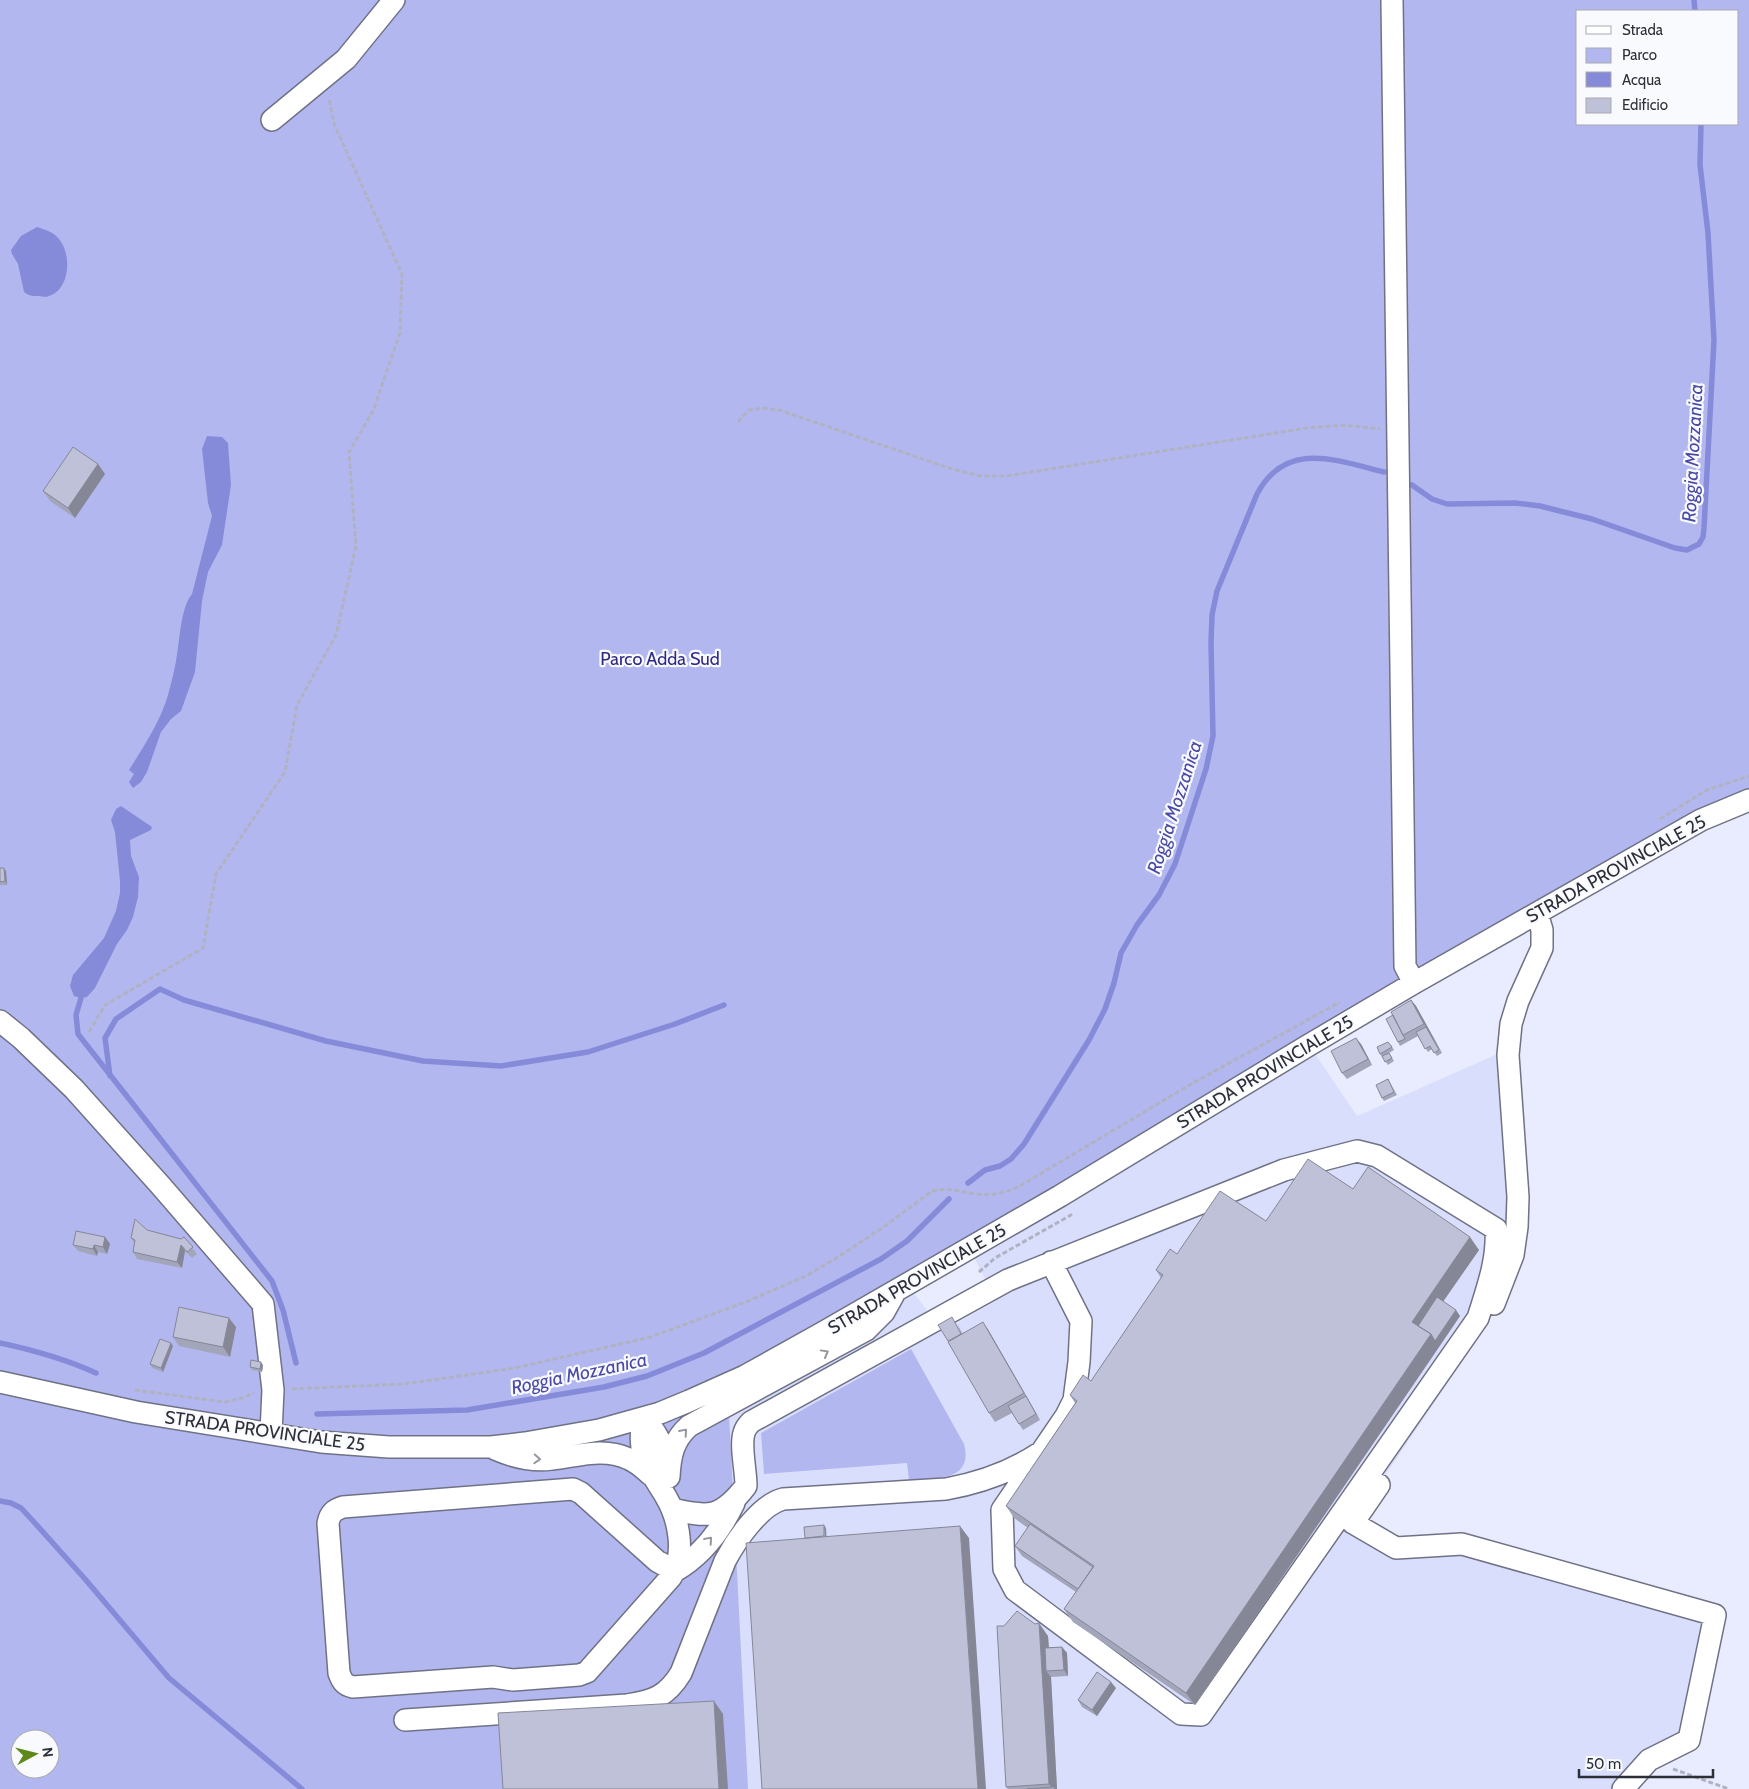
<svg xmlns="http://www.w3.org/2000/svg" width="1749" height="1789" viewBox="0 0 1749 1789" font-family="Cabin,sans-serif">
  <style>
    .built { fill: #dadefd }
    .green { fill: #b2b8ef; fill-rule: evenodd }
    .water { fill: #858bd9 }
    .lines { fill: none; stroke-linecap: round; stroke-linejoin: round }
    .stream { stroke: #858bd9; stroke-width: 5.5 }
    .minor-casing { stroke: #6f7286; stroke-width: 24 }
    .path { stroke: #b0b2c2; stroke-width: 3; stroke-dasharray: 5 2.5; stroke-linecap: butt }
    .minor { stroke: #fff; stroke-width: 21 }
    .wall { fill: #a3a6ba }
    .shaded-wall { fill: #858797 }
    .building { fill: #bec1d8; stroke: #858797 }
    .oneway { stroke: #96979c }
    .labels { text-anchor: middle; stroke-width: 4.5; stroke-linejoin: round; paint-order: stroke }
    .park-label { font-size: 18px; fill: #312a84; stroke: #f9fafe }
    .street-label { font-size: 18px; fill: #2d2f38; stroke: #f9fafe }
    .water-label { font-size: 19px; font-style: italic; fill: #4a4aa6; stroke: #f9fafe }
  </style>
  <rect width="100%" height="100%" fill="#e9ebfe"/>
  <path class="built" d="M1309,1045L1357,1116L1509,1049L1518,1197L1501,1289L1482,1332L1353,1523L1396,1548L1462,1544L1715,1615L1689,1740L1623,1789H326L355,1450L910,1288L943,1331L996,1301L970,1249Z"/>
  <path class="green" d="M0,0H1749V793L952,1250L727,1374L748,1789H0ZM1578,11H1738V124H1578ZM20,1739H50V1769H20Z
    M911,1349L964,1444C974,1482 935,1478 909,1480L907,1463L764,1474L761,1433Z"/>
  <path class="water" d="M37,227C43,229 50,231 55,235C73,249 72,292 46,297C43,297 41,296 38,296C32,296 29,296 24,292L18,264L12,254L11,250L21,236Z
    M207,436L222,437L228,443L231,485L222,545L208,572L202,601L195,672L181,711L171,719L161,732L147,772L141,782L133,788L129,782L134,774L129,770C144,746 160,722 168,695C171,684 174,672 176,661C180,641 180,609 192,594L212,516L208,503L202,449Z
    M121,806L152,827L151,830L130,840L131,856L139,877L138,897L133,917L127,930L117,944L95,988L87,997L81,998L74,996L70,986L73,975L104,938L116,911L120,893V881L115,832L111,820L116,809Z"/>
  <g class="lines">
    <path class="stream" d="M1694,0L1695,11
      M1412,485L1432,499L1447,504L1515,503L1540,506L1592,519L1675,548L1687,550L1699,544L1703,537L1704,528L1714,340L1708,233L1700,165L1701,124
      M81,998L76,1015L78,1034L272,1281L283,1310L296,1363
      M110,1076L105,1038L116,1019L160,989L184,1000L326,1041L423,1061L501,1066L588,1052L675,1024L724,1005
      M968,1183L985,1170L1000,1166L1011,1159L1024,1144L1089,1040L1105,1009L1114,983L1121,953L1137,925L1159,895L1175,864L1206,769L1213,736L1211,643L1212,615L1217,591L1257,494C1286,440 1336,460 1384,472
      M0,1343C33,1350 65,1359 96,1373
      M317,1414L467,1410L604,1387L647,1376L704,1353L881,1259L907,1241L949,1199
      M0,1501L11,1503L21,1508L34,1522L85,1579L169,1678L302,1789"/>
    <defs>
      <path id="minor" d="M1392,0L1405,966L1414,983
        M272,120L346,59L394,0
        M0,1021L21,1038L74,1089L161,1186L263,1304L273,1390L271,1433
        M1494,1304L1513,1255L1517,1227L1518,1197L1508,1055L1511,1024L1518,1001L1542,948V930L1537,913
        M0,1382L136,1412L321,1442L389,1447H491L525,1443L599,1430L660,1413L689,1401L745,1376L824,1332L1060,1196L1309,1045L1414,983L1701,820L1749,800
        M643,1418C641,1430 640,1444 644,1456C648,1471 658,1483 666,1497C679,1519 686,1555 671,1577L587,1672L579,1675L513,1680L493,1677L353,1687C344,1685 342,1681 339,1673L328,1523C330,1513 334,1510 343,1507L573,1489L581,1493L657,1561L675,1571C701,1556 721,1530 734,1503
        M643,1418C658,1432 665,1449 668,1469
        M495,1449C513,1457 532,1462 552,1459C578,1456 604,1447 629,1459C638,1463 644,1469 651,1475
        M669,1477C670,1457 673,1440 689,1426L866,1330L884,1312L894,1294
        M1379,1485L1353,1523L1396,1548L1462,1544L1715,1615L1689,1740L1649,1760L1623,1789
        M672,1509C709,1518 721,1518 746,1486C746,1471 740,1445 744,1433C745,1429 748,1425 751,1422L1008,1280L1284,1170L1357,1151L1377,1156L1496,1229C1498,1260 1487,1289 1478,1318L1201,1715L1181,1714L1015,1590L1004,1569L1002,1510L1066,1416L1074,1400L1079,1362L1081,1321L1051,1262
        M405,1720L627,1705C654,1701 667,1696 681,1673L725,1561C736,1540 760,1505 783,1499L946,1489C979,1483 1009,1473 1038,1454"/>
    </defs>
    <use href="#minor" class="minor-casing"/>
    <path class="path" d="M738,422L749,410L763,408L779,410L952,469L981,476H1006L1307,428L1344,425L1380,429
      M1660,819L1707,790L1749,776
      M89,1032L105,1005L203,948L216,874L285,772L297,705L336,635L356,546L349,452L373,411L400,333L402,274L334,124L329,98
      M979,1272L995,1258L1071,1215L1069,1213
      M292,1389L404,1384L515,1368L651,1337L748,1301L806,1276L838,1257L885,1226L932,1191C948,1187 960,1192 976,1194C991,1196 1004,1193 1018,1187L1193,1083L1340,1002
      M135,1390L225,1402L242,1398L254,1393
      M1673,1769L1729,1789"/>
    <use href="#minor" class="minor"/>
  </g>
  <path class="wall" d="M98,464L105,474L75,518L50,501L43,491Z
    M0,868L6,871L7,885H0Z
    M1411,1000L1416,1006L1442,1053L1437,1056L1432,1049L1428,1052L1418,1036L1400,1046L1398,1042L1393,1015Z
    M1361,1044L1372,1065L1347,1079L1342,1073Z
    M1391,1045L1394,1050L1389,1053L1394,1061L1388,1065L1380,1054Z
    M1388,1079L1397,1095L1384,1101L1382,1098Z
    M1353,1189L1479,1250L1443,1301L1460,1316L1195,1705L1073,1622L1064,1609L1076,1592L1022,1556L1015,1546L1028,1528L1014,1518L1006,1506L1075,1403L1070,1395L1091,1381L1161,1278L1156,1270L1177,1254Z
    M105,1237L110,1244L107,1254L98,1252L97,1256L78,1251L73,1245Z
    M184,1237L197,1254L192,1258L185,1251L182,1268L137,1259L133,1252L134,1243L131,1238L181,1239Z
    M957,1323L962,1333L987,1328L1040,1420L1023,1430L1012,1413L995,1422L989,1413Z
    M236,1327L230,1357L179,1346L173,1337Z
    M173,1346L163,1372L152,1368L150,1364Z
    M263,1365L262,1372L252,1370L250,1367Z
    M1048,1636L1049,1647H1062L1067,1653L1068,1676L1051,1677L1057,1789H1008L1006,1787Z
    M1116,1688L1097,1716L1082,1707L1078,1700Z"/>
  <path class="shaded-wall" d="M98,464L105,474L75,518L68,508Z
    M4,868L6,871L7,885L5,881Z
    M1411,1000L1416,1006L1442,1053L1424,1024Z
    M1356,1038L1361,1044L1372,1065L1368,1059Z
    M105,1237L110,1244L107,1254L103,1247Z
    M1470,1237L1479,1250L1422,1332L1412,1322Z
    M94,1245L98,1252L97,1256L93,1249Z
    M181,1245L185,1251L182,1268L177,1262Z
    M1456,1310L1460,1316L1439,1347L1435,1341Z
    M229,1318L236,1327L230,1357L223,1347Z
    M983,1322L989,1331L1040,1420L1036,1414Z
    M1431,1334L1439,1347L1195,1705L1186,1693Z
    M171,1343L173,1346L163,1372L161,1368Z
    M261,1362L263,1365L262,1372L260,1369Z
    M824,1525L826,1528L827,1546L825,1542Z
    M960,1526L969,1538L986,1789H978Z
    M1039,1623L1048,1636L1050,1670L1046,1671L1051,1677L1057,1789H1052L1049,1784Z
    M1062,1647L1067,1653L1068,1676L1064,1670Z
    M1111,1682L1116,1688L1097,1716L1092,1710Z
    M714,1701L723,1714L728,1789H719Z"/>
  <path class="building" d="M73,447L98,464L68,508L43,491Z
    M0,868H4L5,881L0,882Z
    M1411,1000L1424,1024L1403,1035L1391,1012Z
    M1393,1015L1405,1039L1398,1042L1386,1019Z
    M1426,1027L1439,1050L1434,1053L1430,1046L1425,1049L1416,1032Z
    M1356,1038L1368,1059L1342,1073L1331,1051Z
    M1388,1042L1392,1047L1380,1054L1377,1047Z
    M1389,1053L1392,1058L1385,1062L1382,1056Z
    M1388,1079L1394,1092L1382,1098L1376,1085Z
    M1308,1159L1353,1189L1368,1167L1470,1237L1412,1322L1431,1334L1186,1693L1064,1609L1094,1566L1006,1506L1077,1401L1070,1395L1083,1375L1091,1381L1163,1275L1156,1270L1170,1249L1177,1254L1220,1191L1266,1221Z
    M135,1219L147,1230L181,1239L184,1237L193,1247L187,1252L181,1245L177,1262L133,1252L135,1240L131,1238Z
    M76,1231L105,1237L103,1247L94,1245L93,1249L73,1245Z
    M1437,1297L1456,1310L1435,1341L1431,1334L1418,1326Z
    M179,1307L229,1318L223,1347L173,1337Z
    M952,1317L961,1334L948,1341L938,1325Z
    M983,1322L1024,1393L989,1413L948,1342Z
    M160,1339L171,1343L161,1368L150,1364Z
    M251,1360L261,1362L260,1369L250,1367Z
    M1026,1396L1036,1414L1019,1424L1008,1406Z
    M1030,1524L1093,1567L1078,1589L1015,1546Z
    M824,1525V1536L805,1538L804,1527Z
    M960,1526L978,1789H762L746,1543Z
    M1017,1611L1035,1624L1039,1623L1049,1784L1006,1787L997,1626H1004Z
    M1062,1647L1064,1670L1046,1671L1045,1648Z
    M1097,1672L1111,1682L1092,1710L1078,1700Z
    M714,1701L719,1789H503L498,1713Z
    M1054,1787L1055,1789H1027Z"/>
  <defs><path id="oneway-chevron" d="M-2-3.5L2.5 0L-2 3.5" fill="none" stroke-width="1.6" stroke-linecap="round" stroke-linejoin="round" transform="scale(1.25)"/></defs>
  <g class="oneway">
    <use href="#oneway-chevron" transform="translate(825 1353) rotate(-29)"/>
    <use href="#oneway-chevron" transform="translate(684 1432) rotate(-49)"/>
    <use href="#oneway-chevron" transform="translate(537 1459) rotate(3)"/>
    <use href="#oneway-chevron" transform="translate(709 1540) rotate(-49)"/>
  </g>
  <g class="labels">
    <g class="park-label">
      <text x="660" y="665">Parco Adda Sud</text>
    </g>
    <g class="street-label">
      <text transform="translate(1616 869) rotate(-29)" y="6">STRADA PROVINCIALE 25</text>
      <text transform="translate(1265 1072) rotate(-31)" y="6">STRADA PROVINCIALE 25</text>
      <text transform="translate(917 1279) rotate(-30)" y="6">STRADA PROVINCIALE 25</text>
      <text transform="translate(265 1431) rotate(8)" y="6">STRADA PROVINCIALE 25</text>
    </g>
    <g class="water-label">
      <text transform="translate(1692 453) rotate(-87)" y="7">Roggia Mozzanica</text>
      <text transform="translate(1174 807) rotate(-72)" y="7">Roggia Mozzanica</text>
      <text transform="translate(579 1373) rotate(-12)" y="7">Roggia Mozzanica</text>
    </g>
  </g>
  <rect x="1576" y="10" width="162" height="115" fill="#f9fafe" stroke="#a7a9af"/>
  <rect x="1586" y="26" width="25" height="8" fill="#ffffff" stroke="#a7a9af"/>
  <text x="1622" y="35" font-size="15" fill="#2d2f38">Strada</text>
  <rect x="1586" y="48" width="25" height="15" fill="#b2b8ef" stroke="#a7a9af"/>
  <text x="1622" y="60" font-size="15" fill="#2d2f38">Parco</text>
  <rect x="1586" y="72" width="25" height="15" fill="#858bd9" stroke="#a7a9af"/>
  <text x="1622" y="85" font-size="15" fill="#2d2f38">Acqua</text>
  <rect x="1586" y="98" width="25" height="15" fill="#bec1d8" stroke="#a7a9af"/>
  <text x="1622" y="110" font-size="15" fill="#2d2f38">Edificio</text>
  <g transform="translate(35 1754) rotate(83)"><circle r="24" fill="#f9fafe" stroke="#a7a9af"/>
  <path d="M0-4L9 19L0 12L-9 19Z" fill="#5e8919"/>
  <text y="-8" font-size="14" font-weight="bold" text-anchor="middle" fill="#2d2f38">N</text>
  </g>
  <path d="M1579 1769v8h134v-8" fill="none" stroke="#2d2f38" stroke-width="2.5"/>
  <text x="1586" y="1769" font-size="15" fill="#2d2f38" stroke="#f9fafe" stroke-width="4" paint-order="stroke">50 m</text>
</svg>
